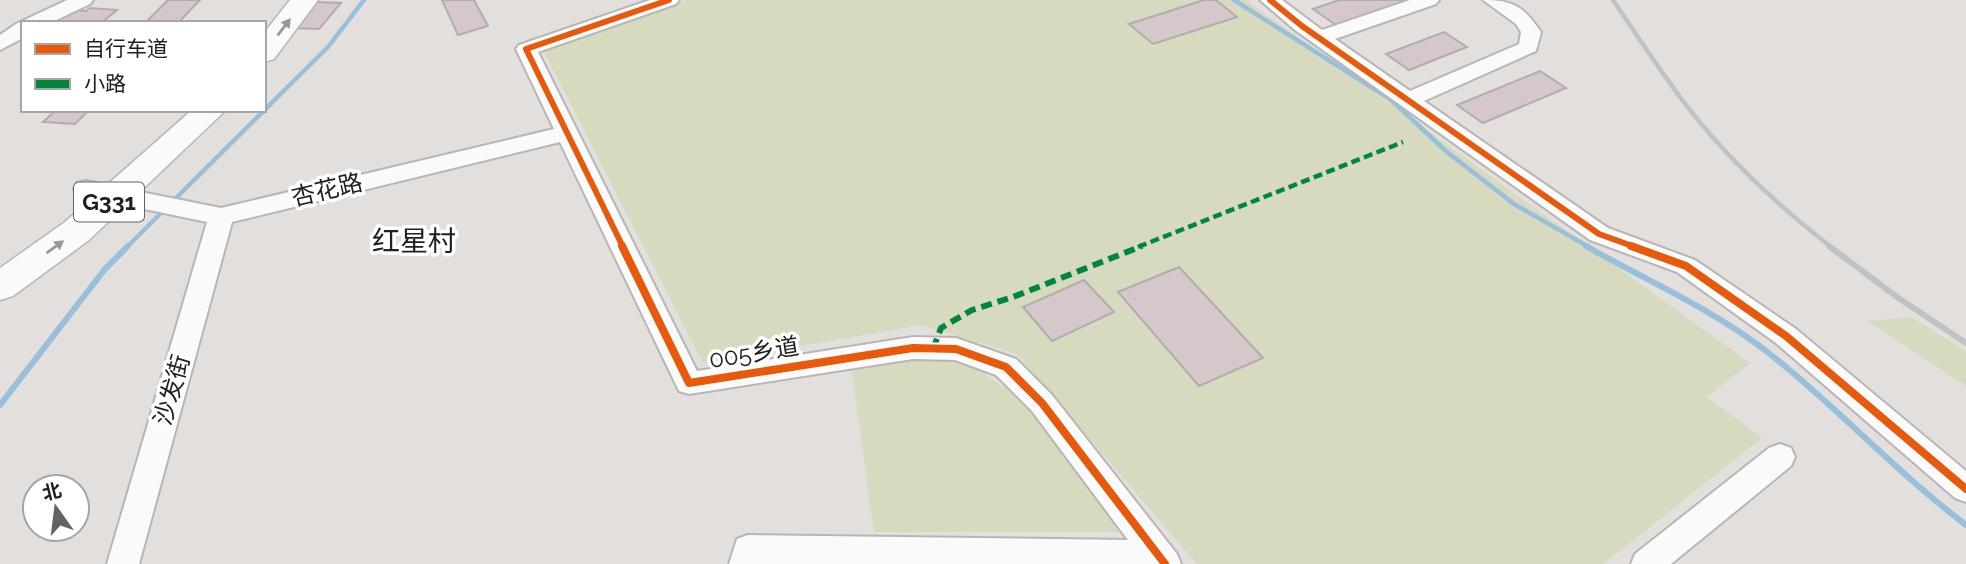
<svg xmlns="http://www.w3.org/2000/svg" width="1966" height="564" viewBox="0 0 1966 564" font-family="Raleway,'Noto Sans SC',sans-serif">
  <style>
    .green { fill: #d7dabe }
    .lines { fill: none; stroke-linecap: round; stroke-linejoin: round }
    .stream-far1 { stroke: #98bfdb; stroke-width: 4.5 }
    .stream { stroke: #98bfdb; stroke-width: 6 }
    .building { fill: #d5c7ca; stroke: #b0aead; stroke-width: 2 }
    .minor-casing { stroke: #b8b6b4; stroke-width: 4 }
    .highway-casing { stroke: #b8b6b4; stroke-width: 3 }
    .minor { fill: #fbfafa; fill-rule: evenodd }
    .highway { fill: #fbfafa; fill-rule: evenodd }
    .rail-far1 { stroke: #c3c2c2; stroke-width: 4.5 }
    .rail { stroke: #c3c2c2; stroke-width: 6 }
    .quiet-far1 { stroke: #00873e; stroke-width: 4.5; stroke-dasharray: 9 4.5; stroke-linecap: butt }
    .quiet { stroke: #00873e; stroke-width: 6; stroke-dasharray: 11 6; stroke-linecap: butt }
    .cycleway-far1-casing { stroke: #fff; stroke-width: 10 }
    .cycleway-casing { stroke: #fff; stroke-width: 12 }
    .cycleway-far1 { stroke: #e8590c; stroke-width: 6 }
    .cycleway { stroke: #e8590c; stroke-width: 8 }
    .oneway { fill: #999897 }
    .labels { text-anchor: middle; stroke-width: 7; stroke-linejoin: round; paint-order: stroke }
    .shield { fill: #fff; stroke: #646362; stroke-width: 2 }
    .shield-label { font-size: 23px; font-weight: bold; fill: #22201e }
    .street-label { font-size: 24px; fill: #22201e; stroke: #fff }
    .quarter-label { font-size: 28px; fill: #22201e; stroke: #fff }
  </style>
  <rect width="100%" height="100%" fill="#e2dfdd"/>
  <path class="green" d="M687,0H1246L1750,363L1707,397L1762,438L1603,564H1197L1017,354L921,325L703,363L543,50Z
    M1911,317L1966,351V386L1867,321Z
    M911,359H941L978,370L1019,397L1121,532H874L852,371Z"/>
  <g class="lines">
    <path class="stream-far1" d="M1234,0L1390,99L1447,152L1514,204L1589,247
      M171,203L328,47L364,0
      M127,247L164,210"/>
    <path class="stream" d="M1586,246C1647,281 1715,310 1770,354C1838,408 1896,472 1966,525
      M0,405L105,269L128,246"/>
  </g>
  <path class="building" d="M168,0H200L178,23H145Z
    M442,0H474L488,26L458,35Z
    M1204,0H1216L1237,17L1153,44L1129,24Z
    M1339,0H1408L1336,25L1313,9Z
    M316,2L341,3L319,29L293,28Z
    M90,8L117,10L101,23H54L69,10L86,11Z
    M1444,32L1467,47L1409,70L1386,54Z
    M1540,71L1566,88L1483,123L1457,105Z
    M56,110H89L75,124L43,122Z
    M1179,267L1263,358L1199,386L1118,292Z
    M1084,280L1114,312L1052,341L1023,307Z"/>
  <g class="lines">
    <defs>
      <path id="minor" d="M67,0H93L90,4L50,23H23V38L0,50V35L16,24Z
        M650,0H679L676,4L538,52L697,371L913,337L956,338L1016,359L1052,395L1177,554L1181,564H729L737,539L748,535L1128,540L1032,411L996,375L955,360L913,359L689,394L679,391L560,142L232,222L139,564H107L207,222L77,195L74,189L77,183L86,181L221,208L554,129L516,49L519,45Z
        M1260,0H1282L1322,30L1410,0H1439L1436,4L1335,39L1410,91L1519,44L1521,32L1516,24L1483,0C1514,0 1524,7 1541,32L1536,51L1424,101L1608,228L1695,260L1796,329L1966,471V502L1955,498L1776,343L1677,272L1590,240L1295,30Z
        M1780,444L1791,448L1795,457L1791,466L1671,564H1631L1635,554L1769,448Z"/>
      <path id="highway" d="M290,0H318L274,59L264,62V33Z
        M192,110H226L89,240L13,296L0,300V268L65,222Z"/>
    </defs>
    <use href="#minor" class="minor-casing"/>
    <use href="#highway" class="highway-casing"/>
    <use href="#minor" class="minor"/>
    <use href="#highway" class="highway"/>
    <path class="rail-far1" d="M1613,0C1639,38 1664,78 1693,114C1733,164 1781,208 1831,247"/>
    <path class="rail" d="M1829,246L1897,297L1966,343"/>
    <path class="quiet-far1" d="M1138,247L1403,142"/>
    <path class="quiet" d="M933,349L941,328L972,310L1013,297L1142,246"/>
    <defs>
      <path id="cycleway-far1" d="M1270,0L1302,26L1599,234L1635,247
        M623,247L526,49L669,0"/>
      <path id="cycleway" d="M622,246L689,383L913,348L956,349L1006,367L1042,403L1165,564
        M1631,246L1686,266L1786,336L1966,489"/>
    </defs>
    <use href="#cycleway-far1" class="cycleway-far1-casing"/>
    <use href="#cycleway" class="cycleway-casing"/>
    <use href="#cycleway-far1" class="cycleway-far1"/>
    <use href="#cycleway" class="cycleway"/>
  </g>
  <defs><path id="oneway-solid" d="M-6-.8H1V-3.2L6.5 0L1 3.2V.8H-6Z" transform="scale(1.75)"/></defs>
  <g class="oneway">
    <use href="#oneway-solid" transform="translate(284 27) rotate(-53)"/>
    <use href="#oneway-solid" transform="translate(55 247) rotate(-36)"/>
  </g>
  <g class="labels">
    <rect class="shield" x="74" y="182.5" width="70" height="39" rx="5"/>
    <g class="shield-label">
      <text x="109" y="210">G331</text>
    </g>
    <g class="street-label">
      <text transform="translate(327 190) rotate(-13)" y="8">杏花路</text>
      <text transform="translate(754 353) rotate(-9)" y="8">005乡道</text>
      <text transform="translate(172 390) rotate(-74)" y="8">沙发街</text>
    </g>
    <g class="quarter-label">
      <text x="414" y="251">红星村</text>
    </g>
  </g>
  <rect x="21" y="21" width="245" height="91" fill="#ffffff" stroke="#a7a6a5" stroke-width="2"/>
  <rect x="35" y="44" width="35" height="10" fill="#e8590c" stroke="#a7a6a5" stroke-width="2"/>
  <text x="84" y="56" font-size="21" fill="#22201e">自行车道</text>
  <rect x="35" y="79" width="35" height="10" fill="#00873e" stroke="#a7a6a5" stroke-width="2"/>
  <text x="84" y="91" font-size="21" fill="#22201e">小路</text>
  <g transform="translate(56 508) rotate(346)"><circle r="33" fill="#ffffff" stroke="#a7a6a5" stroke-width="2"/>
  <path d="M0-5L12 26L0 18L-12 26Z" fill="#656361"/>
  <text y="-10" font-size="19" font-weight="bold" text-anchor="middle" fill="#22201e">北</text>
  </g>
</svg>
